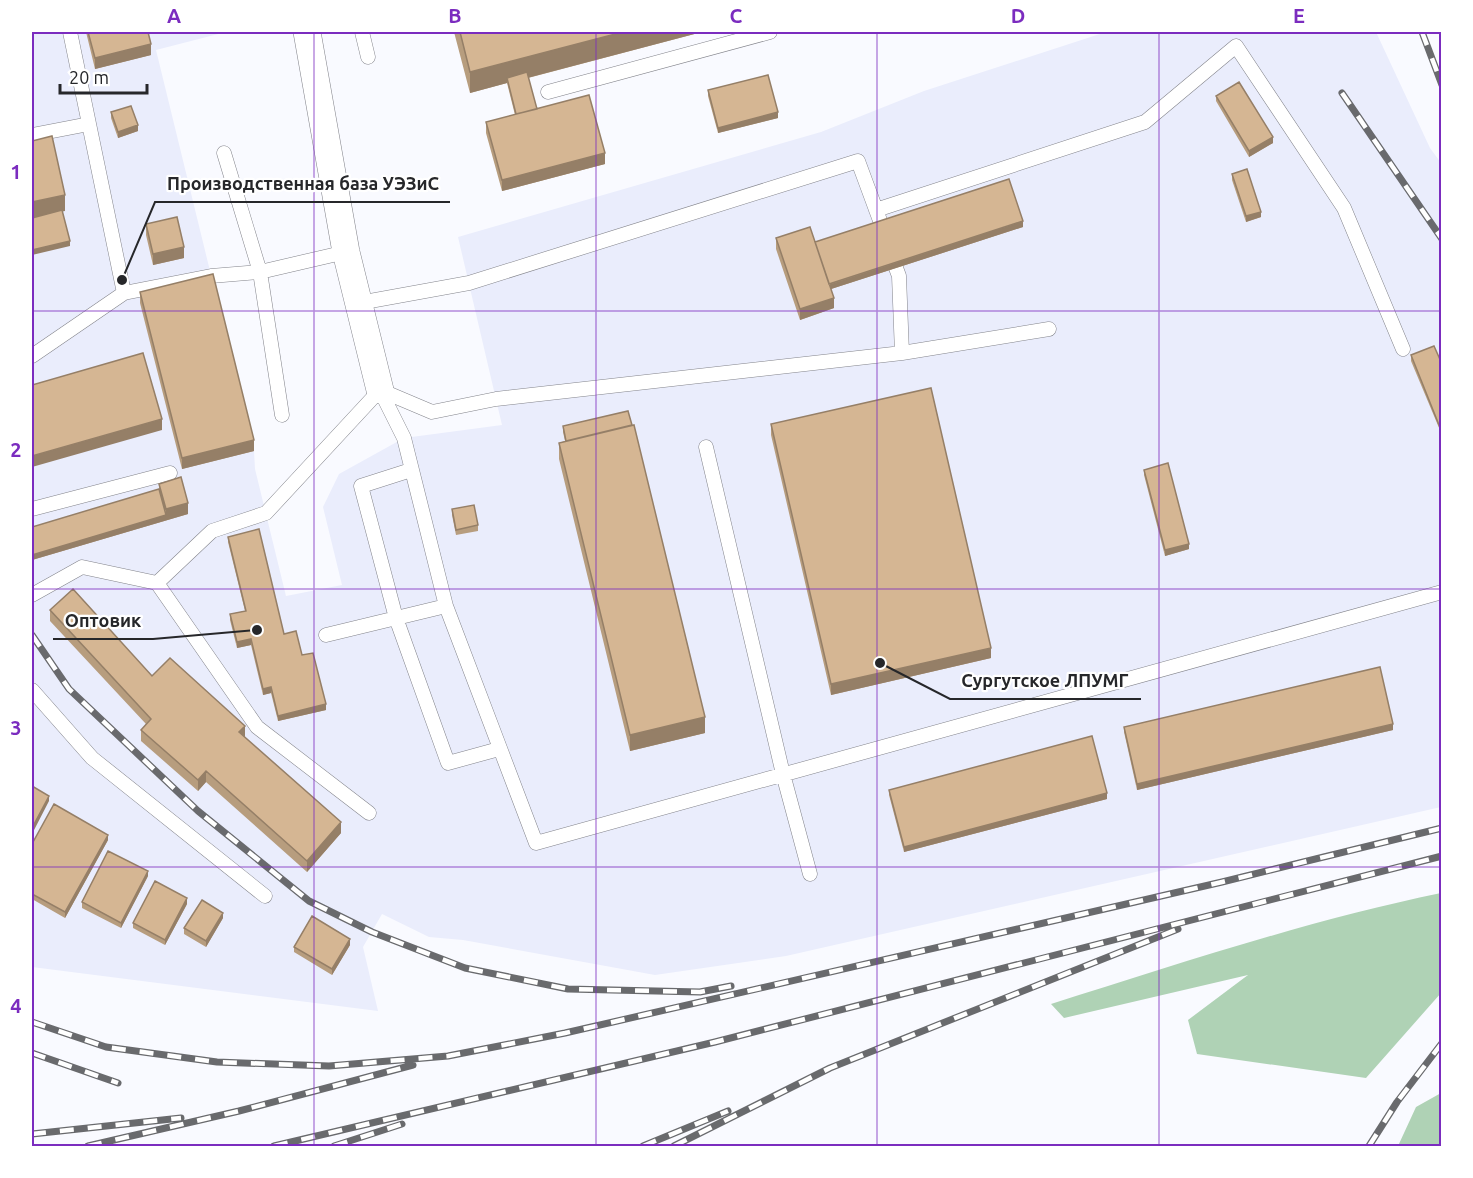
<svg xmlns="http://www.w3.org/2000/svg" width="1473" height="1178" viewBox="0 0 1473 1178" font-family="Ubuntu,sans-serif">
  <style>
    .built { fill: #eaedfc }
    .green { fill: #afd2b5 }
    .lines { fill: none; stroke-linecap: round; stroke-linejoin: round }
    .lane-casing { stroke: #83848b; stroke-width: 15 }
    .street-casing { stroke: #83848b; stroke-width: 28 }
    .lane { stroke: #fff; stroke-width: 14 }
    .street { stroke: #fff; stroke-width: 27 }
    .rail-casing { stroke: #696a6d; stroke-width: 7 }
    .rail { stroke: #fff; stroke-width: 4.5; stroke-dasharray: 14; stroke-linecap: butt }
    .wall { fill: #b79d7e }
    .shaded-wall { fill: #957f67 }
    .building { fill: #d5b693; stroke: #957f67; stroke-width: 1.5 }
    .grid { fill: none; stroke: #7b2cbf; stroke-width: 1.5; stroke-opacity: 0.55 }
    .leader { fill: none; stroke: #26272a; stroke-width: 2 }
    .callout-dot { fill: #26272a; stroke: #fff; stroke-width: 2 }
    .callout-label { font-size: 18px; text-anchor: middle; font-weight: bold; fill: #26272a; stroke: #fff; stroke-width: 4.5; stroke-linejoin: round; paint-order: stroke }
    .neatline { fill: none; stroke: #7b2cbf; stroke-width: 2 }
    .grid-label { font-size: 20px; text-anchor: middle; font-weight: bold; fill: #7b2cbf }
  </style>
  <rect width="100%" height="100%" fill="#f9faff"/>
  <path class="built" d="M32,32H226L156,50L254,451L255,469L286,596L342,585L323,507L339,474L404,438L502,425L458,237L821,132L924,91L1106,32H1376L1430,148L1441,163V807L786,956L655,975L463,940L429,937L382,914L363,947L378,1011L32,967Z"/>
  <path class="green" d="M1441,893V993L1366,1078L1197,1054L1188,1020L1248,975L1064,1018L1051,1004C1178,964 1310,920 1441,893Z
    M1441,1093V1146H1398L1416,1107Z"/>
  <g class="lines">
    <defs>
      <path id="lane" d="M70,32L124,293
        M362,32L368,57
        M548,92L770,32
        M32,135L89,124
        M224,153L260,272L282,415
        M876,210L1145,122L1236,46L1344,208L1403,349
        M896,268L899,276L902,353
        M359,303L469,283L858,161L882,226
        M32,356L124,293L211,276L260,272L346,252
        M380,390L404,438L446,606L536,843L1442,592
        M380,390L432,412L496,399L902,353L1049,329
        M706,447L783,774L810,874
        M411,470L361,486L396,618L448,763L499,749
        M32,509L170,473
        M157,583L212,531L266,513L380,390
        M32,595L82,567L157,583L257,727L369,813
        M326,635L446,606
        M32,690L92,758L265,896"/>
      <path id="street" d="M307,32L346,252L380,390"/>
    </defs>
    <use href="#lane" class="lane-casing"/>
    <use href="#street" class="street-casing"/>
    <use href="#lane" class="lane"/>
    <use href="#street" class="street"/>
    <defs>
      <path id="rail" d="M1422,32L1442,85
        M1342,93L1442,239
        M32,635L69,689L198,811L309,901L372,932L465,968L568,989L700,992L731,986
        M32,1022L106,1047L217,1062L329,1066L448,1056L565,1033L1222,882L1442,828
        M32,1053L118,1083
        M32,1134L181,1118
        M88,1146L239,1111L413,1065
        M274,1146L715,1042L1442,856
        M334,1146L402,1124
        M643,1146L728,1111
        M674,1146L830,1068L1178,929
        M1369,1146L1397,1102L1442,1043"/>
    </defs>
    <use href="#rail" class="rail-casing"/>
    <use href="#rail" class="rail"/>
  </g>
  <path class="wall" d="M86,32H148L151,55L95,69Z
    M454,32H702L528,78L537,109L605,164L502,191L486,133V122L515,115L507,83L470,93Z
    M708,90L778,118L718,133L708,96Z
    M1216,96L1273,143L1249,157L1216,101Z
    M111,112L138,131L118,138L111,118Z
    M1232,174L1261,217L1246,222L1232,180Z
    M146,224L184,258L153,265L146,235Z
    M1023,227L831,289L834,308L800,320L776,249V238L815,242Z
    M140,292L254,451L182,469L140,303Z
    M1411,355L1442,364V435L1411,361Z
    M771,424L991,658L831,695L771,435Z
    M563,426L705,733L630,751L559,459V443L565,441L563,432Z
    M1144,470L1189,549L1165,556L1144,475Z
    M159,484L188,514L32,560L159,489Z
    M452,509L478,525V531L456,535L452,515Z
    M228,537L284,634L302,655L326,710L278,721L271,693L263,695L251,645L237,648L230,620V614L245,611L228,542Z
    M50,610L245,737L341,833L307,872L206,782L198,791L141,741V730L146,724L50,621Z
    M1124,727L1393,730L1137,790L1124,732Z
    M889,790L1107,799L904,852L889,795Z
    M108,840L65,918L32,899V844Z
    M148,876L121,928L82,908V902Z
    M187,904L165,945L133,928V923Z
    M223,918L206,947L184,934V928Z
    M350,945L332,975L294,952V947Z"/>
  <path class="shaded-wall" d="M623,32H702L508,83L507,78V83L470,93V72Z
    M151,44V55L95,69V58Z
    M778,112V118L718,133V128Z
    M138,125V131L118,138V132Z
    M1273,137V143L1249,157V151Z
    M605,153V164L502,191V180Z
    M65,195V211L32,218V202Z
    M1261,212V217L1246,222V216Z
    M1023,221V227L828,290V285Z
    M70,241V246L32,255V250Z
    M184,247V258L153,265V254Z
    M834,298V308L800,320V309Z
    M162,419V430L32,467V456Z
    M254,440V451L182,469V458Z
    M188,503V514L32,560V555L166,515V509Z
    M1189,544V549L1165,556V550Z
    M251,639V645L237,648V642Z
    M991,648V658L831,695V684Z
    M271,687V693L263,695V689Z
    M326,704V710L278,721V716Z
    M705,717V733L630,751V735Z
    M1393,724V730L1137,790V784Z
    M245,726V737L239,743V732Z
    M206,771V782L198,791V780Z
    M1107,793V799L904,852V847Z
    M49,796V801L32,834V828Z
    M341,822V833L307,872V861Z
    M108,835V840L65,918V912Z
    M148,871V876L121,928V923Z
    M187,898V904L165,945V940Z
    M223,913V918L206,947V941Z
    M350,939V945L332,975V969Z"/>
  <path class="building" d="M88,32H148L151,44L95,58Z
    M460,32H623L470,72Z
    M527,72L537,109L516,114L507,78Z
    M768,75L778,112L718,128L708,90Z
    M1239,82L1273,137L1249,151L1216,96Z
    M589,95L605,153L502,180L486,122Z
    M131,106L138,125L118,132L111,112Z
    M52,136L65,195L32,202V141Z
    M1247,169L1261,212L1246,216L1232,174Z
    M1009,179L1023,221L829,284L815,242Z
    M62,210L70,241L32,250V218Z
    M177,217L184,247L153,254L146,224Z
    M810,227L834,298L800,309L776,238Z
    M213,274L254,440L182,458L140,292Z
    M1434,346L1442,364L1441,430L1411,355Z
    M143,353L162,419L32,456V385Z
    M931,388L991,648L831,684L771,424Z
    M628,411L632,425L566,441L563,426Z
    M634,425L705,717L630,735L559,443Z
    M1168,463L1189,544L1165,550L1144,470Z
    M181,477L188,503L166,509L159,484Z
    M159,489L166,515L32,555V527Z
    M474,505L478,525L456,530L452,509Z
    M259,529L284,634L296,631L302,655L313,653L326,704L278,716L271,687L263,689L251,639L237,642L230,614L246,611L228,537Z
    M73,589L152,676L170,658L245,726L239,732L341,822L307,861L206,771L198,780L141,730L151,719L50,610Z
    M1380,667L1393,724L1137,784L1124,727Z
    M1092,736L1107,793L904,847L889,790Z
    M32,786L49,796L32,828Z
    M54,804L108,835L65,912L32,894V844Z
    M108,851L148,871L121,923L82,902Z
    M155,881L187,898L165,940L133,923Z
    M202,900L223,913L206,941L184,928Z
    M312,916L350,939L332,969L294,947Z"/>
  <path class="grid" d="M314,32V1146M596,32V1146M877,32V1146M1159,32V1146M32,311H1442M32,589H1442M32,867H1442"/>
  <path class="leader" d="M122 280L155 202H450M257 630L153 639H53M880 663L950 699H1141"/>
  <g class="callout-dot">
    <circle cx="122" cy="280" r="6"/>
    <circle cx="257" cy="630" r="6"/>
    <circle cx="880" cy="663" r="6"/>
  </g>
  <g class="callout-label">
    <text x="303" y="190">Производственная база УЭЗиС</text>
    <text x="103" y="627">Оптовик</text>
    <text x="1045" y="687">Сургутское ЛПУМГ</text>
  </g>
  <rect width="1473" height="1178" fill="none" stroke="#ffffff" stroke-width="66"/>
  <path d="M60 84v9h87v-9" fill="none" stroke="#26272a" stroke-width="3"/>
  <text x="69" y="84" font-size="18" fill="#26272a" stroke="#ffffff" stroke-width="4.5" paint-order="stroke">20 m</text>
  <rect x="33" y="33" width="1407" height="1112" class="neatline"/>
  <g class="grid-label">
    <text x="174" y="23">A</text>
    <text x="455" y="23">B</text>
    <text x="736" y="23">C</text>
    <text x="1018" y="23">D</text>
    <text x="1299" y="23">E</text>
    <text x="16" y="179">1</text>
    <text x="16" y="457">2</text>
    <text x="16" y="735">3</text>
    <text x="16" y="1013">4</text>
  </g>
</svg>
